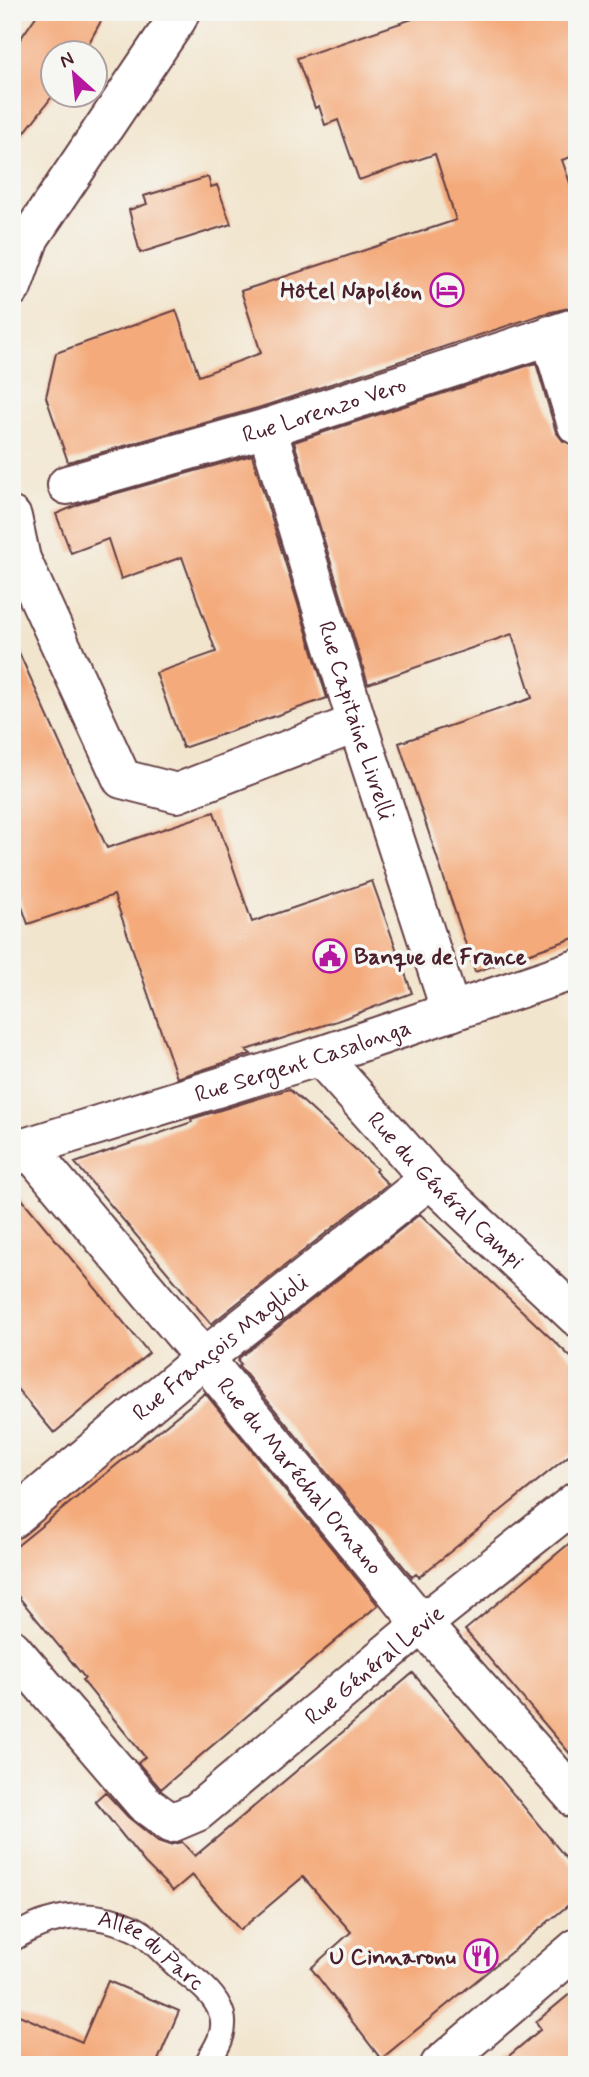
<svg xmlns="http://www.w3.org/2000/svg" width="589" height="2077" viewBox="0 0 589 2077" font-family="Mynerve,sans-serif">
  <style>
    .building { fill: #f4aa7a }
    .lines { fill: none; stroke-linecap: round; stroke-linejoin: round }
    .service-casing { stroke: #633d43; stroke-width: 28 }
    .minor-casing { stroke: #633d43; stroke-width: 42 }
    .tertiary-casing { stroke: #633d43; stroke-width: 42 }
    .secondary-casing { stroke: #633d43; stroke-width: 42 }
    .service { stroke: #fff; stroke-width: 24 }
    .minor { stroke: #fff; stroke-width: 38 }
    .tertiary { stroke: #fff; stroke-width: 38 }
    .secondary { stroke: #fff; stroke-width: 38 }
    .labels { text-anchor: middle; stroke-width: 7; stroke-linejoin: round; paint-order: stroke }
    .poi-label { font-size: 23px; font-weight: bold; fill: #4a1f2b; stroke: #f6f6f2; text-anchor: end }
    .street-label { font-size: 23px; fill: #4a1f2b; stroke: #f6f6f2 }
  </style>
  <rect width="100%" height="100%" fill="#f6f6f2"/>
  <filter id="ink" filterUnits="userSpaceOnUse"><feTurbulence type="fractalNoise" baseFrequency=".0143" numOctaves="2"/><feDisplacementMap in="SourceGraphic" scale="14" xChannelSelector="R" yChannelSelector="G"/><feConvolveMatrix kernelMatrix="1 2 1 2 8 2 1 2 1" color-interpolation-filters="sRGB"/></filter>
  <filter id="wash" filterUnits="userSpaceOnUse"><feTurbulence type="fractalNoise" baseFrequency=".00686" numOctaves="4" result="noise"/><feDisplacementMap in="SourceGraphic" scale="28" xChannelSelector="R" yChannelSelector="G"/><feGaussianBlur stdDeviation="1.57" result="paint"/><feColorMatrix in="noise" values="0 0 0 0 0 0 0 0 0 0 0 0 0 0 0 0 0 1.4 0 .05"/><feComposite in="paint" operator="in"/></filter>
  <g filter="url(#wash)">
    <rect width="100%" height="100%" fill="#f2e5ce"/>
    <g id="blocks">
      <path class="building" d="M39,12H106L84,52H52L54,94L12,149V51Z
        M433,12H577V155L562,160L577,203V306L543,314L261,407L68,462L46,397L56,353L176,310L199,376L261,353L241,291L456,220L435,154L359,180L338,120L325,125L319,106L315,108L297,58Z
        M208,177L211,187L217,185L231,224L140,253L129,210L147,204L144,196Z
        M536,363L556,432L563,441L577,446V937L475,972L399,743L532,698L512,634L368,684L294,442Z
        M252,455L327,698L183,748L156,673L216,652L182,557L121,579L108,539L71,553L56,514L82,503Z
        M12,637L107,848L214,812L252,922L372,881L412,993L337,1021L246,1050L251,1054L177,1078L114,895L28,924L12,878Z
        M289,1089L377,1169L375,1171L388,1184L211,1324L75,1163L192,1122L191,1119Z
        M12,1187L149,1353L54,1433L12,1383Z
        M420,1214L577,1363V1449L419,1577L416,1574L412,1577L239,1366L241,1364L238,1361L239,1358Z
        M205,1393L378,1605L161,1789L138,1763L145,1757L82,1680L85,1678L12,1589V1550Z
        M577,1537V1762L465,1630Z
        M413,1673L577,1871V1898L381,2059L311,1968L351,1932L303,1877L240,1930L192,1875L173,1891L145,1863L95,1801L105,1792L128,1817L158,1841L169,1845L182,1842L195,1856Z
        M108,1981L179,2011L156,2065H12V2012L82,2042Z
        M577,1988V2065H498L541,2029L536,2022Z"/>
    </g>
  </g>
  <g filter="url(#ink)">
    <use href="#blocks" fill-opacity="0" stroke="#633d43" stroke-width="2"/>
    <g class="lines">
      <defs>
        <g id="service">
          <path id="s1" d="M12,1939C50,1914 92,1908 135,1929C151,1937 166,1956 180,1968C196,1981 216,1994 222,2015C227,2034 215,2050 206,2065"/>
        </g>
        <g id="minor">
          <path d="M12,287L30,237L177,19L180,12"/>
          <path d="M550,335L577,425"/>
          <path id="s2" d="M267,428L357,723L451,1012"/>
          <path id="s3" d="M67,485L267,428L577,327"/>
          <path d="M12,517L21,559L122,779L177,793L357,723"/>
          <path id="s4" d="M12,1519L204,1358L430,1179"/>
          <path id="s5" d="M12,1649L144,1803L171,1823L197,1812L422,1624L577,1501"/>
          <path d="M440,2065L577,1948"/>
        </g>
        <g id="tertiary">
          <path id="s6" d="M320,1056L430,1179L577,1317"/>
          <path id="s7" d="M27,1147L320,1056L577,969"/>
        </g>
        <g id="secondary">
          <path id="s8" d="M12,1158L27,1147L204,1358L422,1624L577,1800"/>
        </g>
      </defs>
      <use href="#service" class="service-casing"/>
      <use href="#minor" class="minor-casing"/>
      <use href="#tertiary" class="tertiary-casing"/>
      <use href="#secondary" class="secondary-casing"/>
      <use href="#service" class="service"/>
      <use href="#minor" class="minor"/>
      <use href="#tertiary" class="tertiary"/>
      <use href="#secondary" class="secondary"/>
    </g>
  </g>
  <defs>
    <symbol id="hotel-ring" viewBox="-11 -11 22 22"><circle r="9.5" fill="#f6f6f2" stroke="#b5179e" stroke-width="1.5"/><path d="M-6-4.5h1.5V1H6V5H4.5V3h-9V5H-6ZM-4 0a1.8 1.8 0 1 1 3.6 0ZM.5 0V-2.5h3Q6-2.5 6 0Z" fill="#b5179e"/></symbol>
    <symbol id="civic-ring" viewBox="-11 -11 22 22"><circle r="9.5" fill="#f6f6f2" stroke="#b5179e" stroke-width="1.5"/><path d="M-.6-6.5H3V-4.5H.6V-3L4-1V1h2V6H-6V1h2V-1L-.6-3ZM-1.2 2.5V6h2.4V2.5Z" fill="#b5179e"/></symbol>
    <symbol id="restaurant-ring" viewBox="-11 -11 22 22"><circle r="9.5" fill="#f6f6f2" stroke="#b5179e" stroke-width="1.5"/><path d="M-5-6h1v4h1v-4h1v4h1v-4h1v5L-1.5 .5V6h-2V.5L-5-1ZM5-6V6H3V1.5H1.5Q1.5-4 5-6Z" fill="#b5179e"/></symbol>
  </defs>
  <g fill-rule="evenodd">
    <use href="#hotel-ring" x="428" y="271" width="38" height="38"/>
    <use href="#civic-ring" x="311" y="937" width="38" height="38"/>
    <use href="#restaurant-ring" x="462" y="1937" width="38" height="38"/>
  </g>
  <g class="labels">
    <g class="poi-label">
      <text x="422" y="298">Hôtel Napoléon</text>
      <text x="354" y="964" text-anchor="start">Banque de France</text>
      <text x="456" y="1964">U Cinnaronu</text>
    </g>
    <g class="street-label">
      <text dy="8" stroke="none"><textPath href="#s3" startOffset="268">Rue Lorenzo Vero</textPath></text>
      <text dy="8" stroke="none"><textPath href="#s2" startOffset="306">Rue Capitaine Livrelli</textPath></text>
      <text dy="8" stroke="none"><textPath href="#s7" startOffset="289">Rue Sergent Casalonga</textPath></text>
      <text dy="8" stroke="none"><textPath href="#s6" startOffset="184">Rue du Général Campi</textPath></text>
      <text dy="8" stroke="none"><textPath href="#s4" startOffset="270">Rue François Maglioli</textPath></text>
      <text dy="8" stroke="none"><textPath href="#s8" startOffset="446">Rue du Maréchal Ornano</textPath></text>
      <text dy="8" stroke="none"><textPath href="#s5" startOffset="495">Rue Général Levie</textPath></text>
      <text dy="8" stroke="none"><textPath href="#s1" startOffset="154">Allée du Parc</textPath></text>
    </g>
  </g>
  <rect width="589" height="2077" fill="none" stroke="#f6f6f2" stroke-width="42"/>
  <g transform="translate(74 74) rotate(333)"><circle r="33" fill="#f6f6f2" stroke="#b1a0a2" stroke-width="2"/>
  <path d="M0-5L12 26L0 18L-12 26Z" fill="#b5179e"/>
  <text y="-10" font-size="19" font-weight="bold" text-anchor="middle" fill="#4a1f2b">N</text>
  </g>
</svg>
